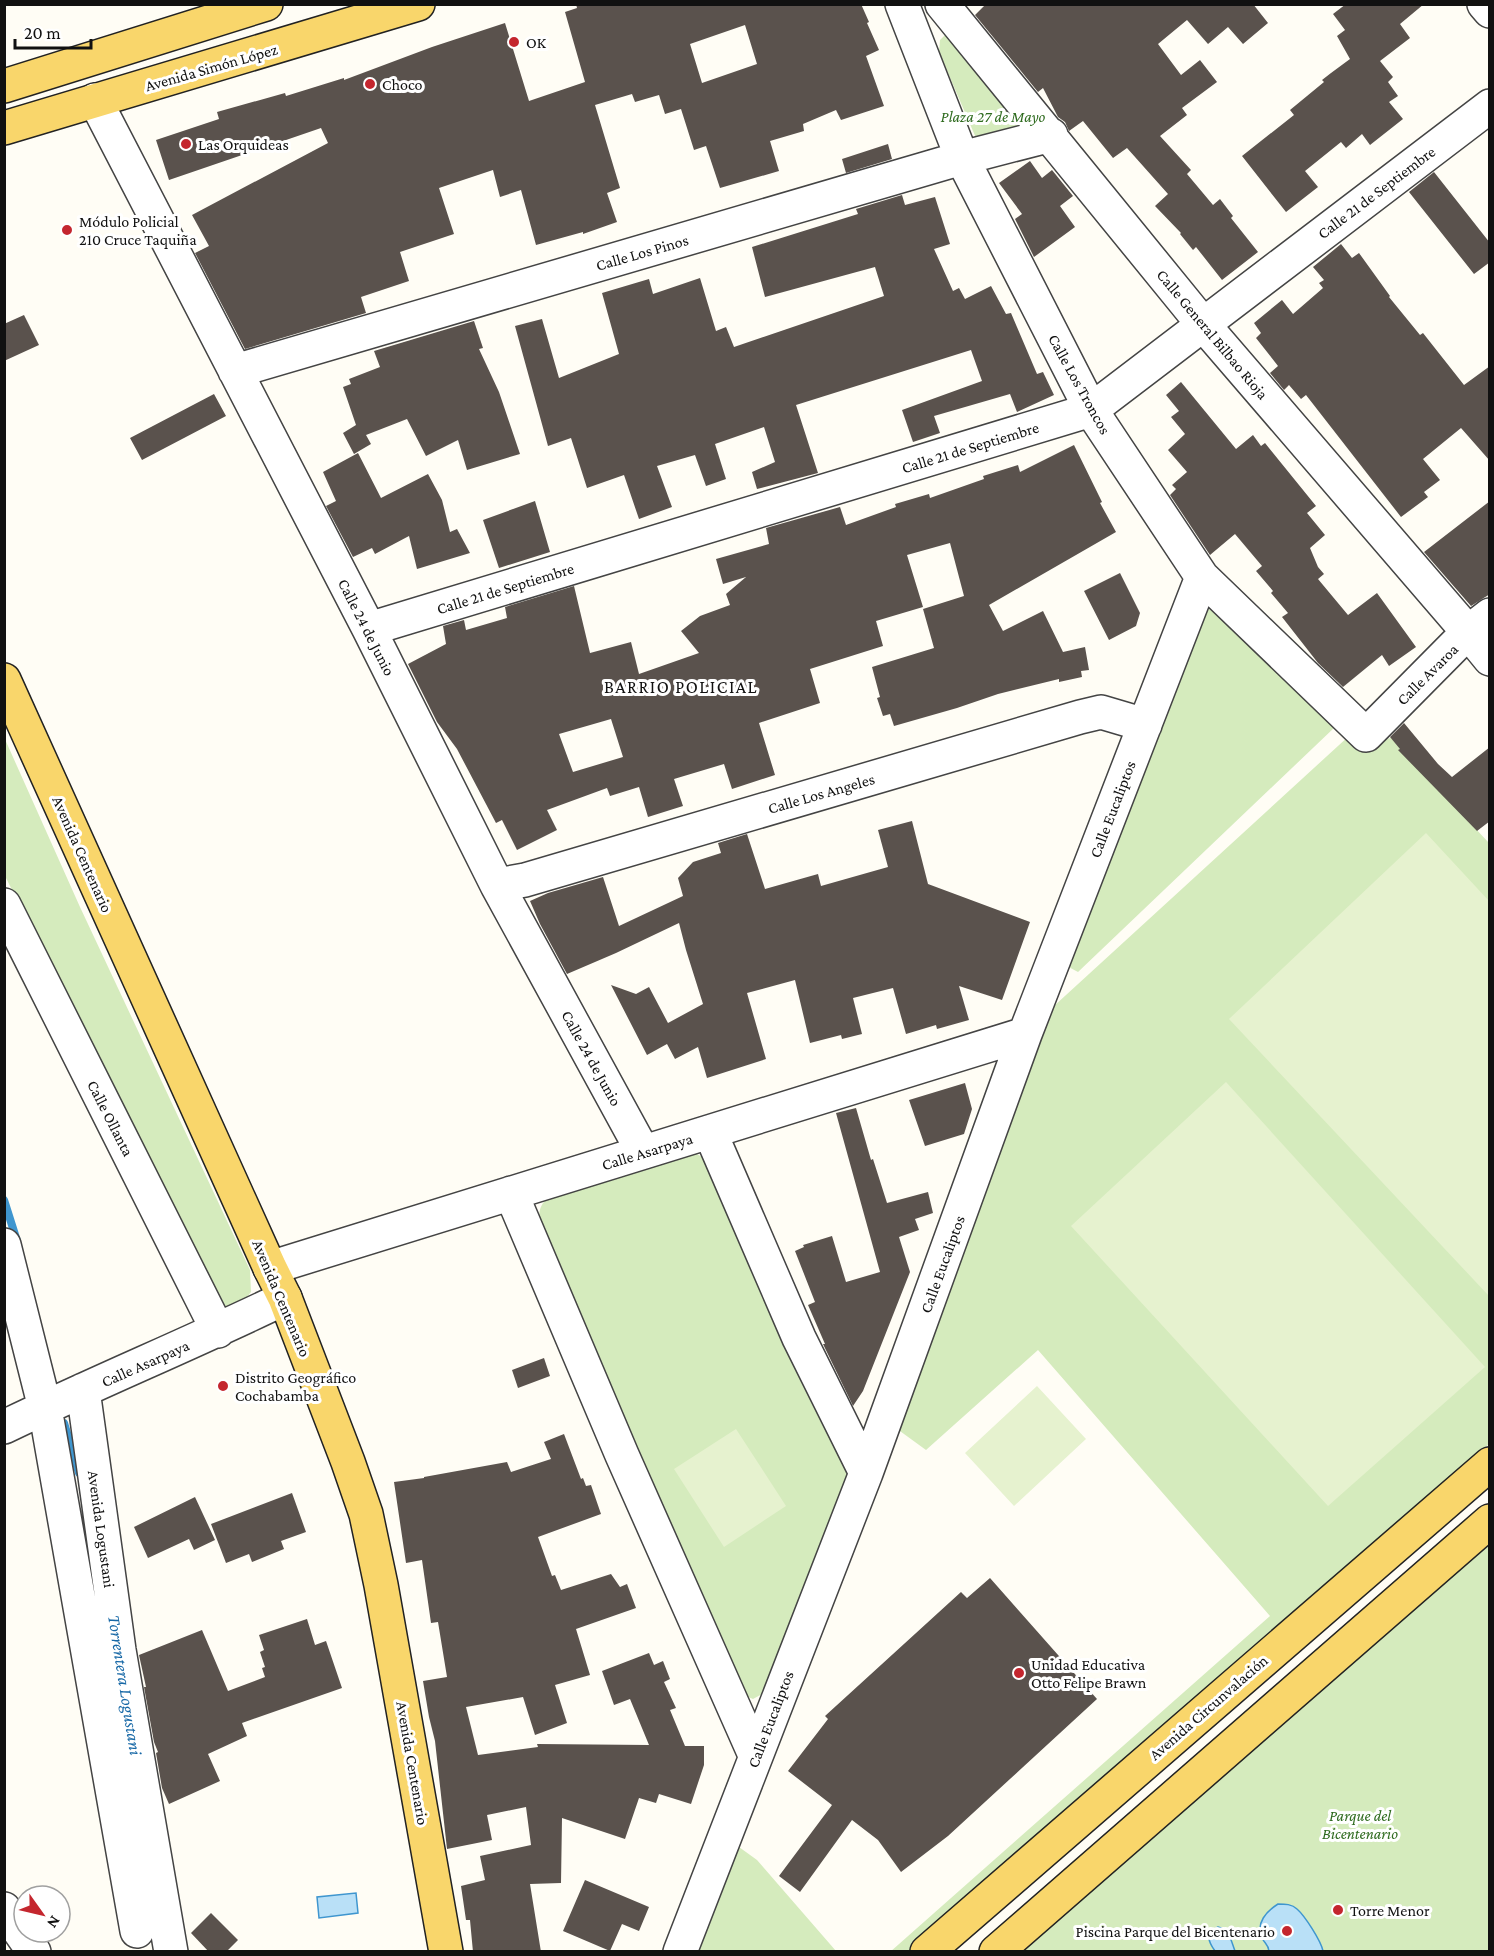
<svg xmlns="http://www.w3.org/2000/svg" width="1494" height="1956" viewBox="0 0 1494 1956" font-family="'Crimson Pro',serif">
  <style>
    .green { fill: #d5ebbd }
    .pitch { fill: #e6f2cf }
    .water { fill: #b9e0f7; stroke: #3f96cf; stroke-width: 1.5 }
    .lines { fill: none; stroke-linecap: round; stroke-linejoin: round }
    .stream { stroke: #3f96cf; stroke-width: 8 }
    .building { fill: #5a524d; fill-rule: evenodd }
    .minor-casing { stroke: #444; stroke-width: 36 }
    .major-casing { stroke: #222; stroke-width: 36 }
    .minor { stroke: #fff; stroke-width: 33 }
    .major { stroke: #f9d66b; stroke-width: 33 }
    .poi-dot { fill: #c4262e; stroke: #fff; stroke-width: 2 }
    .labels { text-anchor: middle; stroke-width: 6; stroke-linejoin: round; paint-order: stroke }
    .poi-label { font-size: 16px; fill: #111; stroke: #fff; text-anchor: start }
    .street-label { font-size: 16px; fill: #111; stroke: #fff }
    .park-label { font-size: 16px; font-style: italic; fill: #2f6b1f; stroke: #fff }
    .neighbourhood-label { font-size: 18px; letter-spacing: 1.5px; fill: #111; stroke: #fff }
    .water-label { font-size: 18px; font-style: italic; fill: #1768a6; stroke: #fff }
  </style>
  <rect width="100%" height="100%" fill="#fffdf5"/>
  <path class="green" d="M946,34L1032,127L979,145L939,52L940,40Z
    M1210,609L1335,727L1078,972L1063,964L1199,614Z
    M1350,735L1361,742L1391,738L1489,843V1444L909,1951L890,1952L1270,1616L1038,1350L926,1450L893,1426L1054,1006Z
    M4,737L80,907L250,1270L251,1292L239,1307L225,1313L5,876Z
    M695,1153L704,1158L850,1475L764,1693L753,1699L741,1694L540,1223C538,1212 540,1204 549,1197Z
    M1489,1542V1951L1017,1952Z
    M739,1847L757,1860L836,1951L697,1952Z"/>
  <path class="pitch" d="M1426,833L1489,901V1296L1229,1019Z
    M1226,1082L1485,1367L1328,1506L1071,1226Z
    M1037,1386L1086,1439L1014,1506L965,1453Z
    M736,1429L786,1506L724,1547L674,1469Z"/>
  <path class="water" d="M356,1893L358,1913L319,1918L317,1897Z
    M1278,1904C1285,1904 1292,1904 1297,1909C1305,1916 1321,1941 1323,1951H1269C1268,1944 1265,1944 1262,1938C1255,1923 1267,1911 1278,1904Z
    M1218,1927C1230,1930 1231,1941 1235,1951H1215C1208,1941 1205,1934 1218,1927Z"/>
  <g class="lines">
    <path class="stream" d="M4,1200L17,1241
      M64,1423L79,1473"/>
  </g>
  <path class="building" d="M576,4H861L869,22L867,23L879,50L866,56L884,106L841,120L836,110L803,124L804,131L770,141L779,171L720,188L706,146L694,150L681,109L665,114L659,95L635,102L632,94L595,105L620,188L607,193L617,222L583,234V232L536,245L521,190L500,197L493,170L439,188L454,234L400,252L409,281L361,297L366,313L245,349L195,253L209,246L192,215L328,143L321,128L169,180L156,140L219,119L217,112L285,93L286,96L344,78V80L432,47L505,23L529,101L585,82L565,12L577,8ZM745,25L757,64L702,83L690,44Z
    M986,4H1253L1268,23L1243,44L1228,27L1208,44L1187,20L1158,44L1181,75L1200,60L1217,82L1182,108L1187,115L1160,136L1191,170L1187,174L1213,205L1220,199L1233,216L1231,218L1258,252L1222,280L1196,247L1193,250L1180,234L1181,233L1155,206L1168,194L1127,148L1113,158L1083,121L1069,131L1065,122L1058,117L1043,88L1038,92L975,15Z
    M1346,4H1424L1400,24L1410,38L1380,61L1393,77L1388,82L1398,96L1389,102L1403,119L1370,145L1362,134L1346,148L1341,142L1305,171L1318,187L1286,212L1242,156L1294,115L1290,110L1324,82L1322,80L1331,73L1350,59L1337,36L1345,30L1333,14Z
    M888,144L892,159L846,173L842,159Z
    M1030,161L1042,178L1052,170L1073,196L1060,206L1075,227L1034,257L1015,219L1022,214L999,183Z
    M1434,172L1490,243V262L1474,274L1409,192Z
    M902,195L905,205L935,197L950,244L934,249L953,291L959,288L965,299L991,286L1006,314L1011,313L1037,374L1043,372L1054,395L1017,412L1010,394L934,416L940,433L913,442L902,410L982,381L971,350L796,405L818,473L757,489L752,472L775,462L764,427L715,444L726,479L706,486L695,455L657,466L672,507L639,519L624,475L587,488L571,438L548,446L515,326L542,319L559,378L619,354L602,293L649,279L653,294L700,278L716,331L726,327L734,347L884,296L875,267L765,297L752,247L858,214L856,209Z
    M1341,244L1352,258L1359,253L1390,296L1389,297L1420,335L1423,333L1464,385L1490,366V461L1461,428L1423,459L1440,480L1424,492L1428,497L1401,517L1306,395L1301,399L1289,385L1284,390L1270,373L1278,366L1256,338L1261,333L1254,323L1282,300L1293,314L1323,288L1319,283L1324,280L1313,267Z
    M24,315L39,345L4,361V324Z
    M474,321L483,348L479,349L499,392L520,454L467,470L458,440L426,456L407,419L366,435L371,444L354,454L343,433L356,425L343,387L351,384L349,379L380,367L374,351Z
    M1181,382L1236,449L1253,435L1261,446L1265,443L1316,506L1307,513L1325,535L1310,548L1318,567L1324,574L1318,579L1348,615L1377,593L1416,647L1389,666L1382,655L1343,687L1318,663L1282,617L1288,613L1271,593L1273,591L1256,571L1262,566L1235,534L1210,555L1170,495L1176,489L1172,485L1187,472L1168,450L1185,434L1171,417L1179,411L1166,395Z
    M214,394L226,416L142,460L130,438Z
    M1074,445L1102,502L1100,503L1116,532L989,605L1003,631L1043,611L1063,652L1085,647L1089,670L1081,671L1082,677L1059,682V679L998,694L957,708L894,726L890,714L883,716L877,698L880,697L872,667L934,648L923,609L964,596L950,543L907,555L923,607L876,621L883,646L810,669L820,703L759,723L775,775L732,789L724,764L674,779L683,806L648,817L639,787L610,796L607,788L547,810L557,830L517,850L502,820L496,823L457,749L437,722L408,664L446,644L443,626L464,620L466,630L507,618L505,607L574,586L590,653L631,642L639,674L699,653L681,631L700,616L730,605L726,594L746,577L723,584L716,559L769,544L766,528L840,507L846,525L896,507L895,504L929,494L930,498L984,479L983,476L1018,465L1020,472ZM611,719L623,757L573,772L559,734Z
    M358,453L381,498L428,474L442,500L450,532L457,529L470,553L417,569L409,536L375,554L372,548L353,557L326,506L336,501L323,472Z
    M535,501L550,552L499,568L483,520Z
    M1490,501V594L1471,606L1424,552Z
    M1120,573L1140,613L1136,626L1109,640L1084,591Z
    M1404,723L1438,764L1452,777L1490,747V821L1477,831L1398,750L1400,749L1390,737Z
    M912,821L928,884L1030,922L1002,1000L959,986L969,1020L937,1029L936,1025L906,1034L893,988L853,998L862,1034L842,1039L841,1035L810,1043L795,980L747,993L766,1059L707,1078L698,1047L675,1059L667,1044L647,1055L611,985L636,994L649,987L668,1023L703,1004L686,950L679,923L616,953L567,974L540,924L530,901L548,893L603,877L619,926L683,896L678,878L693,862L721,853L718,843L747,834L765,889L818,874L821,886L888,867L878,830Z
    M965,1083L972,1109L964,1134L925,1146L909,1100Z
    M856,1108L871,1160L873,1159L887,1203L928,1192L933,1213L915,1219L919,1230L899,1237L910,1272L863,1391L853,1406L823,1344H825L808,1305L815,1302L795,1251L804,1247L803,1245L832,1236L846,1282L880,1272L836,1113Z
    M544,1358L550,1376L518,1388L512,1370Z
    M564,1434L581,1479L583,1478L586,1486L591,1485L601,1514L538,1537L552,1576L555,1575L561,1590L611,1574L620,1587L627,1584L636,1608L576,1629L590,1675L555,1685L567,1723L535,1735L523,1697L466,1707L478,1755L538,1747L537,1744L649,1745L630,1699L614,1705L602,1671L649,1653L654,1665L663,1661L670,1679L664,1682L676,1708L670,1710L685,1746H704V1765L691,1804L659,1794L656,1803L639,1798L625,1839L562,1818L561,1883L530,1884L541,1952H473L470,1920H466L461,1886L485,1880L480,1856L531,1845L526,1807L487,1815L492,1840L447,1849L435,1741L429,1717L423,1681L447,1677L438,1622L431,1623L422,1560L406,1563L394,1482L424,1478V1477L507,1462L511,1472L551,1459L544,1442Z
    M292,1493L306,1532L281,1541L284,1549L252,1562L249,1554L226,1563L211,1524Z
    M195,1497L215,1540L194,1550L189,1539L148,1558L134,1527Z
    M990,1578L1097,1699L948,1836L901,1872L878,1840L852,1820L800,1892L779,1876L832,1805L788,1771L828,1719L825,1716L961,1592L967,1598Z
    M307,1619L315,1645L326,1641L342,1688L242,1723L247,1736L208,1754L220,1781L169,1804L162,1788L156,1753L158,1752L154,1742L144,1687H146L139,1655L202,1630L228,1691L265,1677L262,1668L265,1667L260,1652L264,1650L259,1635Z
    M585,1880L649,1907L639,1931L622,1924L610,1951L563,1931Z
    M211,1913L238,1940L226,1952H209L191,1933Z"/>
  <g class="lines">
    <defs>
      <path id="minor" d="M902,4L962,158L1091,410L1202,577L1366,735L1468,632L1490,615
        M942,4L1202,323L1468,632L1490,659
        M1484,4L1490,11
        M95,100L369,629L497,885L643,1152
        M235,371L962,158L1051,135
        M369,629L1091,410L1490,106
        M497,885L525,880L1080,717L1101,712L1145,725
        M4,905L218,1331
        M710,1132L799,1338L866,1473
        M511,1193L622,1455L755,1755
        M4,1245L45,1408L137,1931
        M270,1268L1025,1034
        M83,1390L119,1650L171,1952
        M4,1427C97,1382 192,1343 285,1298
        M4,1909L34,1952
        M680,1952L866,1473L1025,1034L1202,577"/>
      <path id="major" d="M4,86L266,4
        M4,128L418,4
        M4,680L270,1268L285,1298L348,1462L366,1514L381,1585L446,1952
        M927,1952L1490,1464
        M996,1952L1490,1521"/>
    </defs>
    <use href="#minor" class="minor-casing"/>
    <use href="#major" class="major-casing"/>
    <use href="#minor" class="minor"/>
    <use href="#major" class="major"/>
  </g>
  <g class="poi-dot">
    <circle cx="514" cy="42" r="6"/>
    <circle cx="370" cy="84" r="6"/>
    <circle cx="186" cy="144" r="6"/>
    <circle cx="67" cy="230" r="6"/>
    <circle cx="223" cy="1386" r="6"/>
    <circle cx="1019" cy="1673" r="6"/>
    <circle cx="1338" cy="1910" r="6"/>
    <circle cx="1287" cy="1931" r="6"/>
  </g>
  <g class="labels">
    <g class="poi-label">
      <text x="526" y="48">OK</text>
      <text x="382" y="90">Choco</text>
      <text x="198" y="150">Las Orquideas</text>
      <text x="79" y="227">Módulo Policial<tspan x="79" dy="18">210 Cruce Taquiña</tspan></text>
      <text x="235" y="1383">Distrito Geográfico<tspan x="235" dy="18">Cochabamba</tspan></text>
      <text x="1031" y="1670">Unidad Educativa<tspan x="1031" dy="18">Otto Felipe Brawn</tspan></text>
      <text x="1350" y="1916">Torre Menor</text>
      <text x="1275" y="1937" text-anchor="end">Piscina Parque del Bicentenario</text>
    </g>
    <g class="street-label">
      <text transform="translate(211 67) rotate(-16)" y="6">Avenida Simón López</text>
      <text transform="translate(1376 192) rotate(-37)" y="6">Calle 21 de Septiembre</text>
      <text transform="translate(642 252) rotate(-16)" y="6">Calle Los Pinos</text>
      <text transform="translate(1213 334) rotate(50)" y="6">Calle General Bilbao Rioja</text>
      <text transform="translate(1080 384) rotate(61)" y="6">Calle Los Troncos</text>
      <text transform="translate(970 447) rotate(-17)" y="6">Calle 21 de Septiembre</text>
      <text transform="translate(505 588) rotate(-17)" y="6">Calle 21 de Septiembre</text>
      <text transform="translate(367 627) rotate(63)" y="6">Calle 24 de Junio</text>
      <text transform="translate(1427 674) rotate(-45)" y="6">Calle Avaroa</text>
      <text transform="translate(821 793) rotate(-16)" y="6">Calle Los Angeles</text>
      <text transform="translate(1112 809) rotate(-69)" y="6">Calle Eucaliptos</text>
      <text transform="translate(83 854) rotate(66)" y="6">Avenida Centenario</text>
      <text transform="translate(592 1058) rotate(61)" y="6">Calle 24 de Junio</text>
      <text transform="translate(111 1118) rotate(63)" y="6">Calle Ollanta</text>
      <text transform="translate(647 1151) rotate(-17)" y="6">Calle Asarpaya</text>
      <text transform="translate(942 1264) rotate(-70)" y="6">Calle Eucaliptos</text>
      <text transform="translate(282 1298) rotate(67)" y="6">Avenida Centenario</text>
      <text transform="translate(145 1363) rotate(-24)" y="6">Calle Asarpaya</text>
      <text transform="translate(102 1529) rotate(82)" y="6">Avenida Logustani</text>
      <text transform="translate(1208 1707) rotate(-41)" y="6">Avenida Circunvalación</text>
      <text transform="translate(770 1719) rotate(-69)" y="6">Calle Eucaliptos</text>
      <text transform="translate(413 1763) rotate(80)" y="6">Avenida Centenario</text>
    </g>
    <g class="park-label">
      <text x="993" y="122">Plaza 27 de Mayo</text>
      <text x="1360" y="1821">Parque del<tspan x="1360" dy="18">Bicentenario</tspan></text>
    </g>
    <g class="neighbourhood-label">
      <text x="681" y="693">BARRIO POLICIAL</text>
    </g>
    <g class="water-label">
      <text transform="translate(125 1685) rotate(81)" y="6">Torrentera Logustani</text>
    </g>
  </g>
  <rect width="1494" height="1956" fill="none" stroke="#111111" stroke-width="12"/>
  <g transform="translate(42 1914) rotate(124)"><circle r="28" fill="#ffffff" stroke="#a0a0a0" stroke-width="1.5"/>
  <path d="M0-4.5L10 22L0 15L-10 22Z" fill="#c4262e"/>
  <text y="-9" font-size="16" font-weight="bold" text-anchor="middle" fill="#111111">N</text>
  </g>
  <path d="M15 39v9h76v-9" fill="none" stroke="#111111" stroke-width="3"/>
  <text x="24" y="39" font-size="18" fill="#111111" stroke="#ffffff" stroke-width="4.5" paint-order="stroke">20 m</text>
</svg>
